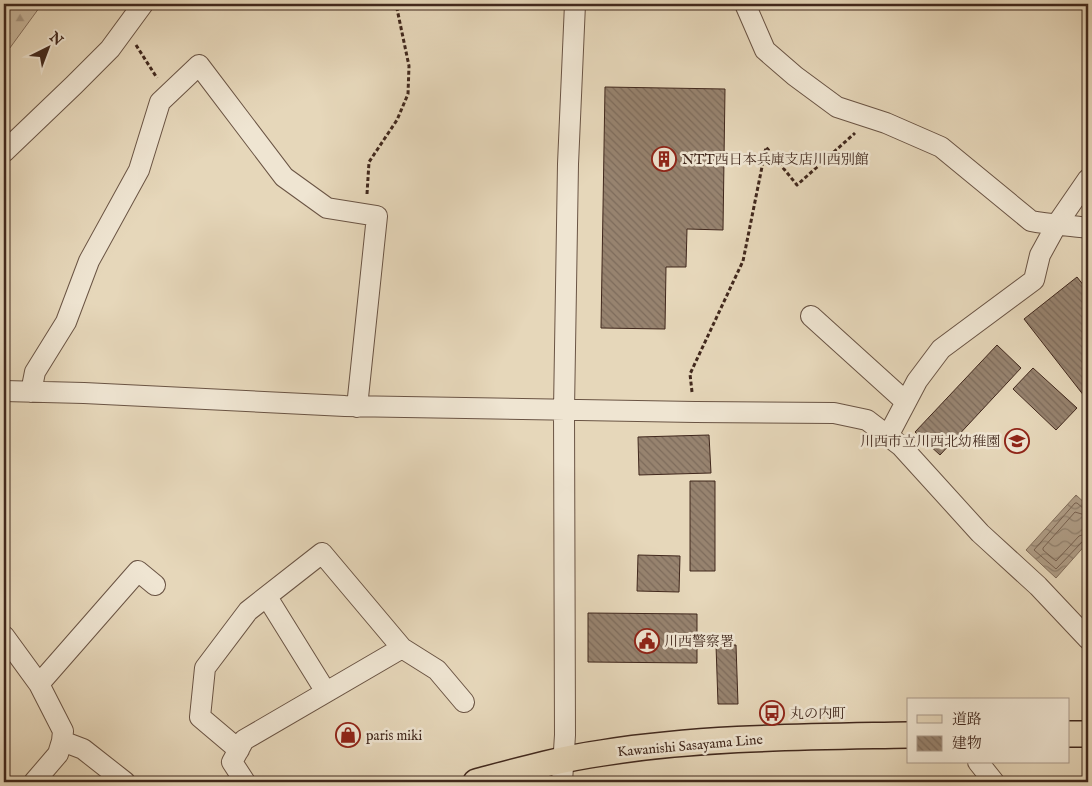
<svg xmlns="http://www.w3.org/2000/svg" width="1092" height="786" viewBox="0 0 1092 786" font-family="'IM FELL English','Noto Serif JP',serif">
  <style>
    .forest { fill: url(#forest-firs); stroke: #86705e }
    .water { fill: url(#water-waves); stroke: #826e5b }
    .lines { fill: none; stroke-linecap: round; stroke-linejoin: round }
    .shore { stroke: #786251; stroke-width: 1 }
    .building { fill: url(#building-back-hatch); stroke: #41281d }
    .minor-casing { stroke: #6a5444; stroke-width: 22 }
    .major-casing { stroke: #41281d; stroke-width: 28 }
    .path { stroke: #41281d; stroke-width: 3; stroke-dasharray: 4 2.5; stroke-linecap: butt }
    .minor { stroke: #efe5d2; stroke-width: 20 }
    .major { stroke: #e6d7ba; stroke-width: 25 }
    .labels { text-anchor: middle; stroke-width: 5; stroke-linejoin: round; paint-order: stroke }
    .poi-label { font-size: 14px; fill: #41281d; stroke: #efe5d2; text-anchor: start }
    .street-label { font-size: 14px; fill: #41281d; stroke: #efe5d2 }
  </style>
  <defs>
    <pattern id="forest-firs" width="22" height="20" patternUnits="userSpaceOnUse" patternTransform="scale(1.25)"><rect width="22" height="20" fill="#cab99f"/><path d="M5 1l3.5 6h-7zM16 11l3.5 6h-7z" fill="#a69681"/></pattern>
    <pattern id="water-waves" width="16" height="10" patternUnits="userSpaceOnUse" patternTransform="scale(1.25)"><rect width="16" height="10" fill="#ae9c85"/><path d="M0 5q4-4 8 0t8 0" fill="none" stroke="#8f7f6c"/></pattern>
    <pattern id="building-back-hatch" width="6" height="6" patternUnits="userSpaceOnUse" patternTransform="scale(1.25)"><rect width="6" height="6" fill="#97836f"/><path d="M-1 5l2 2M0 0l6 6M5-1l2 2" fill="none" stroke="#7d6b5b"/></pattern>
  </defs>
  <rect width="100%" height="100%" fill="#e6d7ba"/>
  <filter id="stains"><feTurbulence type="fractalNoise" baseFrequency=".004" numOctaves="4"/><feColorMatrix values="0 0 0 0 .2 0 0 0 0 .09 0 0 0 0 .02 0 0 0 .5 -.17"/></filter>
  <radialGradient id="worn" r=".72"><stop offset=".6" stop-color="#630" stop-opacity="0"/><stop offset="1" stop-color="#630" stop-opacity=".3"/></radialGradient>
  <path class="forest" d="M4,4H42L4,56Z"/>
  <path class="water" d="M1076,495L1088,506V542L1056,578L1026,550Z"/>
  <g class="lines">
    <path class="shore" d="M1088,509H1084L1077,503H1075L1034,550L1056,569L1083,541L1088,539
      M1088,516L1075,512L1043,548V550L1056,561L1079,536L1088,533"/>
  </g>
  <path class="building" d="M605,87L725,89L723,230L687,229L686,267H666L665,329L601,328Z
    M1077,277L1088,291V401L1024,319Z
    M997,345L1021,368L940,455L915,432Z
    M1033,368L1077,408L1056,430L1013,389Z
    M709,435L711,473L639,475L638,437Z
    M690,481H715V571H690Z
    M638,555L680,556L679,592L637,591Z
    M588,613L697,614V663L588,662Z
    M716,645H736L738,704H718Z"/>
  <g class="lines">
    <defs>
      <path id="minor" d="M745,4L765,50L795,76L837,107L886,123L941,147L1031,221C1050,225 1069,225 1088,228
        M4,152L74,85L110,49L143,4
        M811,316L906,402
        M4,391L84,393L345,406L695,412L834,413L867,420L901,446L980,533L1038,586L1088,639
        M31,392L35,372L66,322L89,261L139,170L160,102L199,65L284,177L327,208L377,216L357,407
        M888,436L917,381L941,349L1034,280L1040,255L1057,224L1088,179
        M267,597L326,692
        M4,636L39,684L63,731L62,741L58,754L34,782
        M402,648L437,670L464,702
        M39,684L138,571L155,585
        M62,741L83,749L125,782
        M239,750L200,717L205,668L248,611L322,553L402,648L244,740L232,762L245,782
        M978,762L994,782
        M562,782L565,735L564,410L568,164L575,4"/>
      <path id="major" d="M1068,734H1088
        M476,782C517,771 559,759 602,753C703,737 806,737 908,735"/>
    </defs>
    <use href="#minor" class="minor-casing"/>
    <use href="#major" class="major-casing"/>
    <path class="path" d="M136,45L157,78
      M367,194L369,162L397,120L408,94L409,66L396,4
      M692,392L690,374L743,261L766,147L797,185L855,133"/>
    <use href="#minor" class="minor"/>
    <use href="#major" class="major"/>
  </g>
  <defs>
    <symbol id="building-ring" viewBox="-11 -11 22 22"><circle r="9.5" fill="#efe5d2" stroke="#8f2418" stroke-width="1.5"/><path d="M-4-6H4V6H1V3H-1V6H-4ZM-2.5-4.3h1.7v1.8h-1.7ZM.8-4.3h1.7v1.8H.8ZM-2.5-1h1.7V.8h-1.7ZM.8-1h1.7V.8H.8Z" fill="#8f2418"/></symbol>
    <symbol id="school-ring" viewBox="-11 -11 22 22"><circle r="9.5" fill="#efe5d2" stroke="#8f2418" stroke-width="1.5"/><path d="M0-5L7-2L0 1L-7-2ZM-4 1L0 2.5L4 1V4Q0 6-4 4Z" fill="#8f2418"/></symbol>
    <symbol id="civic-ring" viewBox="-11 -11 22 22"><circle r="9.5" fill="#efe5d2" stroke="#8f2418" stroke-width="1.5"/><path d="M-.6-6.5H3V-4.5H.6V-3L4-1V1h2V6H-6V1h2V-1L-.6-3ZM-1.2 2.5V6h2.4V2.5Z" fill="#8f2418"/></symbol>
    <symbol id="bus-ring" viewBox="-11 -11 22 22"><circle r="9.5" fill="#efe5d2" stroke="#8f2418" stroke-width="1.5"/><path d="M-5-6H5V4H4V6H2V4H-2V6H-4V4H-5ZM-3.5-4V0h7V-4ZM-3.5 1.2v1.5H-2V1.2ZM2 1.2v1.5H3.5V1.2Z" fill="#8f2418"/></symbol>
    <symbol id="shop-ring" viewBox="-11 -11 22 22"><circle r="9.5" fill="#efe5d2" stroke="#8f2418" stroke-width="1.5"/><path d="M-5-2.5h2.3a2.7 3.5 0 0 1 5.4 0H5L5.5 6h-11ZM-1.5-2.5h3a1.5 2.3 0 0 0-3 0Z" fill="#8f2418"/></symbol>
  </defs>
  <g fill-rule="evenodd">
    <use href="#building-ring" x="650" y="145" width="28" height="28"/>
    <use href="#school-ring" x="1003" y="427" width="28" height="28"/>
    <use href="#civic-ring" x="633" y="627" width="28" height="28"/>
    <use href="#bus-ring" x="758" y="699" width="28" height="28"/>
    <use href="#shop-ring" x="334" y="721" width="28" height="28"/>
  </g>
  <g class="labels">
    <g class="poi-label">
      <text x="682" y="164">NTT西日本兵庫支店川西別館</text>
      <text x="1000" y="446" text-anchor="end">川西市立川西北幼稚園</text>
      <text x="664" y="646">川西警察署</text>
      <text x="790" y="718">丸の内町</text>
      <text x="366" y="740">paris miki</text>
    </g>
    <g class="street-label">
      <text transform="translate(690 745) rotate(-5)" y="5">Kawanishi Sasayama Line</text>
    </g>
  </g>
  <rect width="1092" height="786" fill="none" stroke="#e6d7ba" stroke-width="20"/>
  <rect x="5" y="5" width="1082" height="776" fill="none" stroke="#41281d" stroke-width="2.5"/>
  <rect x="10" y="10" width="1072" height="766" fill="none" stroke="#41281d"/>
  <rect x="907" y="698" width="162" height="65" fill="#efe5d2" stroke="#a9998a"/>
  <rect x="917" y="715" width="25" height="8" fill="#e6d7ba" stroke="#a9998a"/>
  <text x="952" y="724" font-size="15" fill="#41281d">道路</text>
  <rect x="917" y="736" width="25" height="15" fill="url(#building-back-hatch)" stroke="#a9998a"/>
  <text x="952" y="748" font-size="15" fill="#41281d">建物</text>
  <g transform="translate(48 48) rotate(42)" stroke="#efe5d2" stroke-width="4" paint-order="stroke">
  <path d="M0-4L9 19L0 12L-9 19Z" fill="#41281d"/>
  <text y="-8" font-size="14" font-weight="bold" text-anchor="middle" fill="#41281d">N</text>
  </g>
  <rect width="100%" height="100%" filter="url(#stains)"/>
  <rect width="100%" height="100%" fill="url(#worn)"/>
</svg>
